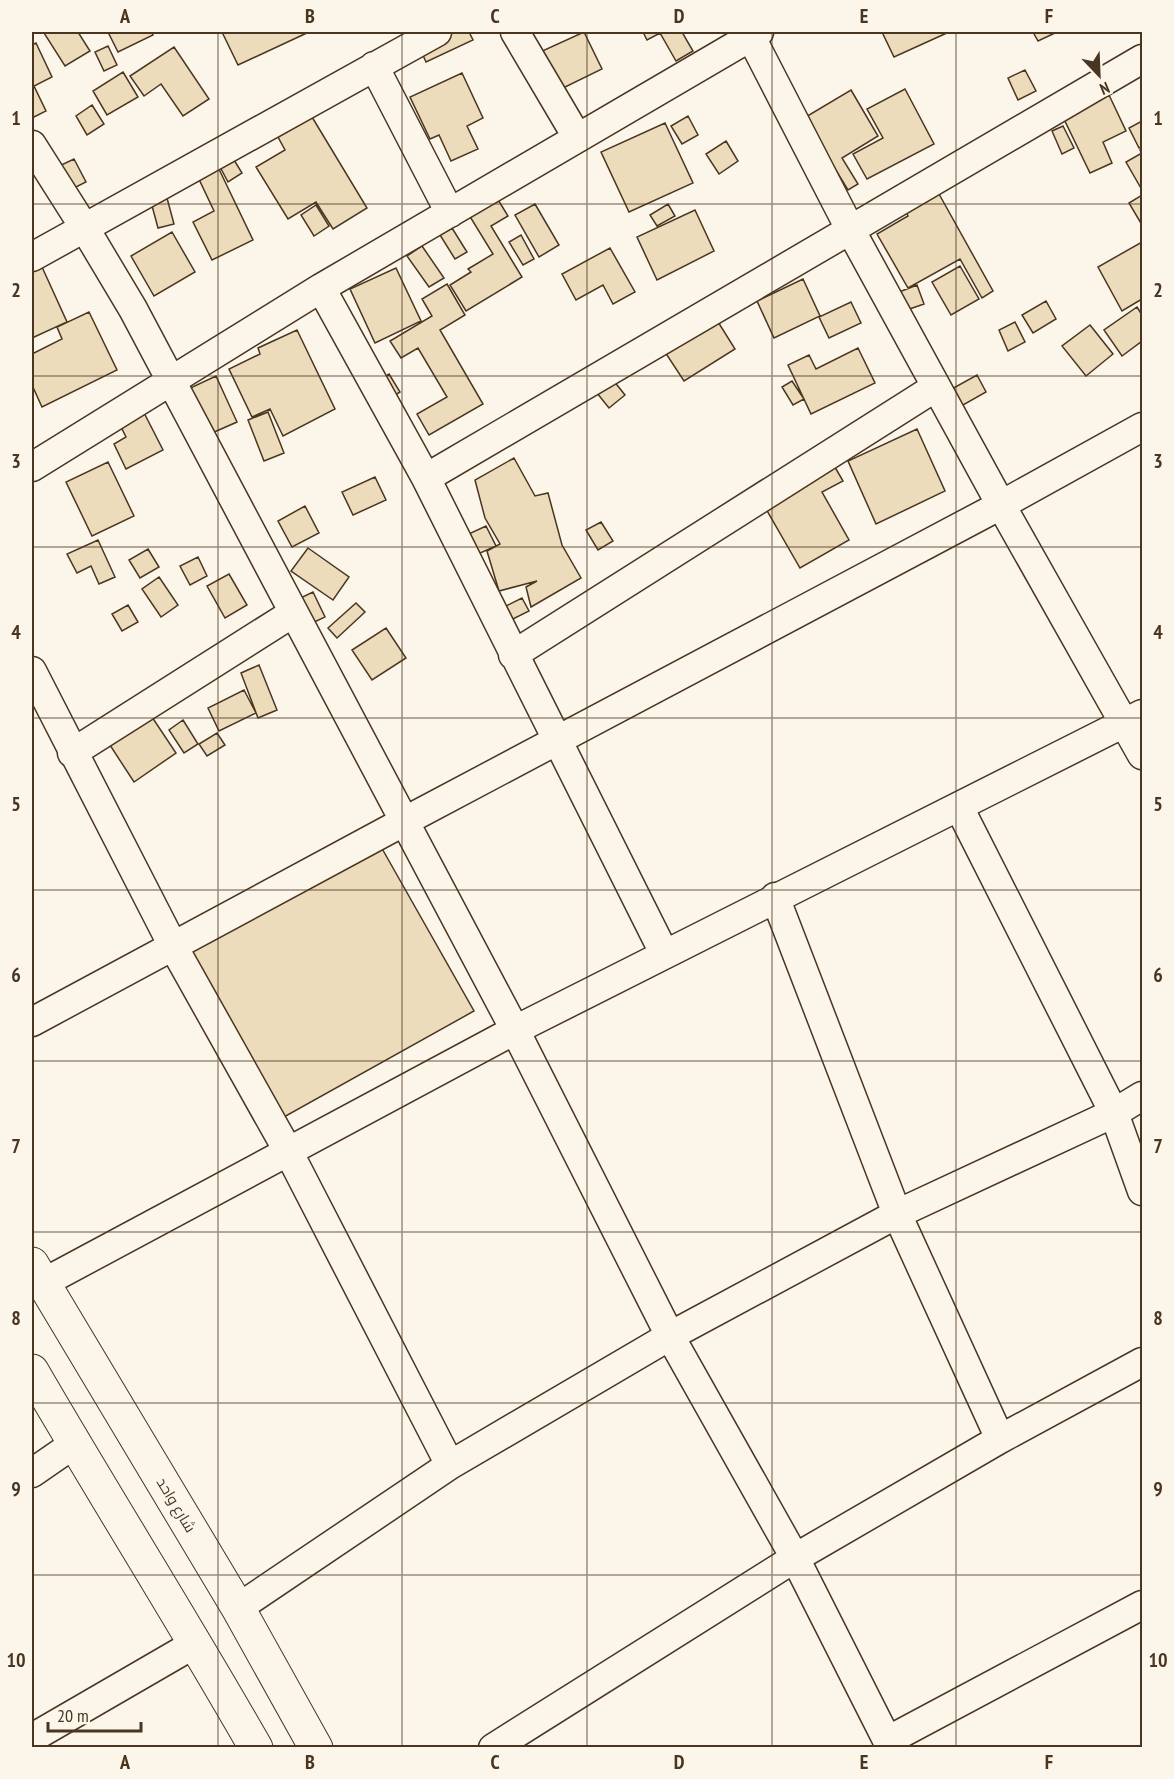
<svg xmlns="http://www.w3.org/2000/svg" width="1174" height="1779" viewBox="0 0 1174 1779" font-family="'PT Sans Narrow',Cairo,sans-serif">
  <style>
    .building { fill: #ecdcbc; stroke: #4a3520; stroke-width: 1.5 }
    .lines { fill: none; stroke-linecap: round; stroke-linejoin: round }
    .minor-casing { stroke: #4a3520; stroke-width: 31 }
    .tertiary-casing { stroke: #4a3520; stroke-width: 35 }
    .minor { stroke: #fbf6e9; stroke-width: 28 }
    .tertiary { stroke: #fbf6e9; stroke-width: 33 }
    .grid { fill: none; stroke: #4a3520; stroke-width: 1.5; stroke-opacity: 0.55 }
    .labels { text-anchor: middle; stroke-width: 4.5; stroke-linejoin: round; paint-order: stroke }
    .street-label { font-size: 15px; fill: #4a3520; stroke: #fbf6e9 }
    .neatline { fill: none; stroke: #4a3520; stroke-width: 2 }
    .grid-label { font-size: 20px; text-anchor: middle; font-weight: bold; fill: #4a3520 }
  </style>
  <rect width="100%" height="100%" fill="#fbf6e9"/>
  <path class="building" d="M47,32H78L90,51L65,66L44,33Z
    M108,32H151L153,35L118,52Z
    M222,32H309L238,65Z
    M445,32H469L473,40L426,62L418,44Z
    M584,32L602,69L559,90L540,52Z
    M643,32H682L693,51L676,61L660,33L647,40Z
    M882,32H949L894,57Z
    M1033,32H1054L1055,33L1038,41Z
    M36,43L52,77L34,86L46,111L32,118V45Z
    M108,46L117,65L104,71L95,52Z
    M174,47L209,99L183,116L161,84L144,96L130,76Z
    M1025,70L1036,91L1018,100L1008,78Z
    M123,72L138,97L107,115L93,91Z
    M462,73L483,118L467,126L478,149L451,161L439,135L430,139L410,97Z
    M905,89L934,144L867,179L853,154L883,138L867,109Z
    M851,90L878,136L842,158L858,184L848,190L804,118Z
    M1109,95L1126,131L1103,142L1112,163L1090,173L1063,117Z
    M92,105L104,124L87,135L76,116Z
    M688,116L698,135L682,144L671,126Z
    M312,117L367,208L333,229L316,202L288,219L256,167L285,150L278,137Z
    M1142,121V146L1139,148L1129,128Z
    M665,123L693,183L629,212L601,152Z
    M1063,126L1074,148L1062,154L1052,131Z
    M726,141L738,161L719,174L706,154Z
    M1142,149V190L1126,162L1142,153L1140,150Z
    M231,155L242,173L228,182L218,163Z
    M74,159L86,182L70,190L57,167Z
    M217,165L253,240L212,260L193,222L214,211L197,175Z
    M934,185L993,291L982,298L960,259L908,288L877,234L908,216L901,203Z
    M1142,195V225L1129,203Z
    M167,198L174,224L158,228L151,202Z
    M497,198L508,216L491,226L522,277L466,311L450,285L471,272L468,269L493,254L469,215Z
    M535,204L559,245L539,257L515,215Z
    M668,204L675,216L657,226L650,215Z
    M316,205L329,226L314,236L301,215Z
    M695,210L714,251L657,280L637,237Z
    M452,228L467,252L455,259L440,235Z
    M172,232L195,272L154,296L131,256Z
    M521,235L534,259L523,265L509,242Z
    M1142,242V299L1122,311L1098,267Z
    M422,246L444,278L429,287L407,256Z
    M610,248L635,292L613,304L603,285L576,300L562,274Z
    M960,266L979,299L951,315L932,282Z
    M42,267L67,322L32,338V272Z
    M396,268L421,321L375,343L350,289Z
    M803,279L820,316L774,338L757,301Z
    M447,284L465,315L440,330L483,404L429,435L417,414L447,397L418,348L401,358L390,341L432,316L422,299Z
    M917,285L924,304L901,312L894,294Z
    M1046,301L1056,319L1033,333L1022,315Z
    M851,302L861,323L829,338L819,317Z
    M1137,307L1142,315V341L1122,356L1104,330Z
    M89,312L117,370L42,407L32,385V354L62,339L57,327Z
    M715,317L735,349L684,381L663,349Z
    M1015,322L1025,342L1008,351L999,330Z
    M1090,325L1113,354L1086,376L1062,346Z
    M297,330L335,409L283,436L270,409L252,417L229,369L260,354L258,348Z
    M858,348L875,383L811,414L788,365L809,355L816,369Z
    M389,374L400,392L386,401L375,383Z
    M609,375L625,395L609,408L593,388Z
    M977,375L986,392L949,413L939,396Z
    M216,376L237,422L212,433L186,390Z
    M792,381L804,399L793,405L782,387Z
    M139,403L163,450L126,469L114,444L126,437L115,415Z
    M268,412L284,453L264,461L248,420Z
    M917,429L945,491L876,524L848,461Z
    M514,458L535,496L548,493L562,545L581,578L531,607L526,587L537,581L499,591L487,551L500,544L485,518L475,480Z
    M108,462L134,516L92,536L66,482Z
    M832,462L843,481L822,492L849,540L800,568L762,502Z
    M375,477L386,500L353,515L342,492Z
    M305,506L319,533L292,547L278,521Z
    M601,522L613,541L598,550L586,530Z
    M486,526L496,546L469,558L460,538Z
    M98,540L115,577L99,584L91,566L77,573L67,554Z
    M308,548L349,577L333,600L291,571Z
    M148,549L159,567L140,578L129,560Z
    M198,557L207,576L190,585L180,566Z
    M229,574L247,605L225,618L207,586Z
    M159,577L178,605L161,617L142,589Z
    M313,592L325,617L302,628L290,603Z
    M522,598L529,611L509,621L502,608Z
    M356,603L365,612L337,638L328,628Z
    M128,605L138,622L122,631L112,614Z
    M386,628L406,658L372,680L352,650Z
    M259,665L277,710L258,718L241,673Z
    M244,690L256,713L219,731L208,708Z
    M148,711L176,753L134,782L106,739Z
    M183,720L198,744L184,753L169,730Z
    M217,733L225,745L207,756L199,744Z
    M380,845L474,1011L284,1117L191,951Z"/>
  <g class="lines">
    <defs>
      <path id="minor" d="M515,32L577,137
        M751,37L850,229L1001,505L1142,755
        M374,66L450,213
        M32,145L84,227L133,309L515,1030L670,1336L795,1558L891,1748
        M32,257L437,32
        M321,288L426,478L664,953
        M32,467L321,288L759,32
        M426,478L1142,59
        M513,655L936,387
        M32,671L173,946L288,1151L450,1465
        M72,753L293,613
        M959,807L1114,1113L1142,1191
        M775,897L897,1214L1000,1439
        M32,1022L405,821L1001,505L1142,427
        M43,1283L515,1030L1142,714
        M32,1473L74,1444
        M238,1608L450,1465L670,1336L897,1214L1114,1113L1142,1096
        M32,1738L196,1643
        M887,1741L1142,1605
        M493,1748L795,1558L1000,1439L1142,1362"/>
      <path id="tertiary" d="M32,1264L238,1608L316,1748
        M32,1371C105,1497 183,1620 256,1748"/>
    </defs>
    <use href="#minor" class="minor-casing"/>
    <use href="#tertiary" class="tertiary-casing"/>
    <use href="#minor" class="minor"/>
    <use href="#tertiary" class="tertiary"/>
  </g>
  <path class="grid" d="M218,32V1748M402,32V1748M587,32V1748M772,32V1748M956,32V1748M32,204H1142M32,376H1142M32,547H1142M32,718H1142M32,890H1142M32,1061H1142M32,1232H1142M32,1403H1142M32,1575H1142"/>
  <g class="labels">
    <g class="street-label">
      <text transform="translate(176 1505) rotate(59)" y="5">شارع واحد</text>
    </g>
  </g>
  <rect width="1174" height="1779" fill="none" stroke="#fbf6e9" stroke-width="66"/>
  <g transform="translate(1099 75) rotate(157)" stroke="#fbf6e9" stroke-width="4.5" paint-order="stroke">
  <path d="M0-4.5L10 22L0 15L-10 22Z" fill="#4a3520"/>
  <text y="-9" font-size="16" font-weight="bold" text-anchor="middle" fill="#4a3520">N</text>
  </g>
  <path d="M48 1722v9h93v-9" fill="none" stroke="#4a3520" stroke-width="3"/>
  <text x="57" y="1722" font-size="18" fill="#4a3520" stroke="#fbf6e9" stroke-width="4.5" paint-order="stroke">20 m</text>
  <rect x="33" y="33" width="1108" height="1713" class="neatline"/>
  <g class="grid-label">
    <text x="125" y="23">A</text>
    <text x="310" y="23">B</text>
    <text x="495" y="23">C</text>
    <text x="679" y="23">D</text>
    <text x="864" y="23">E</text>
    <text x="1049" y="23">F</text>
    <text x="16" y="125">1</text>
    <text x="1158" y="125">1</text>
    <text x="16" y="297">2</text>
    <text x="1158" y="297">2</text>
    <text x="16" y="468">3</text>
    <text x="1158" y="468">3</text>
    <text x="16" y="639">4</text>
    <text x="1158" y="639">4</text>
    <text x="16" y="811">5</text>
    <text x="1158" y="811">5</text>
    <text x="16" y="982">6</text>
    <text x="1158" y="982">6</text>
    <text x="16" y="1153">7</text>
    <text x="1158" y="1153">7</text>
    <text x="16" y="1325">8</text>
    <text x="1158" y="1325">8</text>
    <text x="16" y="1496">9</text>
    <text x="1158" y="1496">9</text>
    <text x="16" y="1667">10</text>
    <text x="1158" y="1667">10</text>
    <text x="125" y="1769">A</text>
    <text x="310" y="1769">B</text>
    <text x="495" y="1769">C</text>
    <text x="679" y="1769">D</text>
    <text x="864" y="1769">E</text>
    <text x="1049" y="1769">F</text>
  </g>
</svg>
